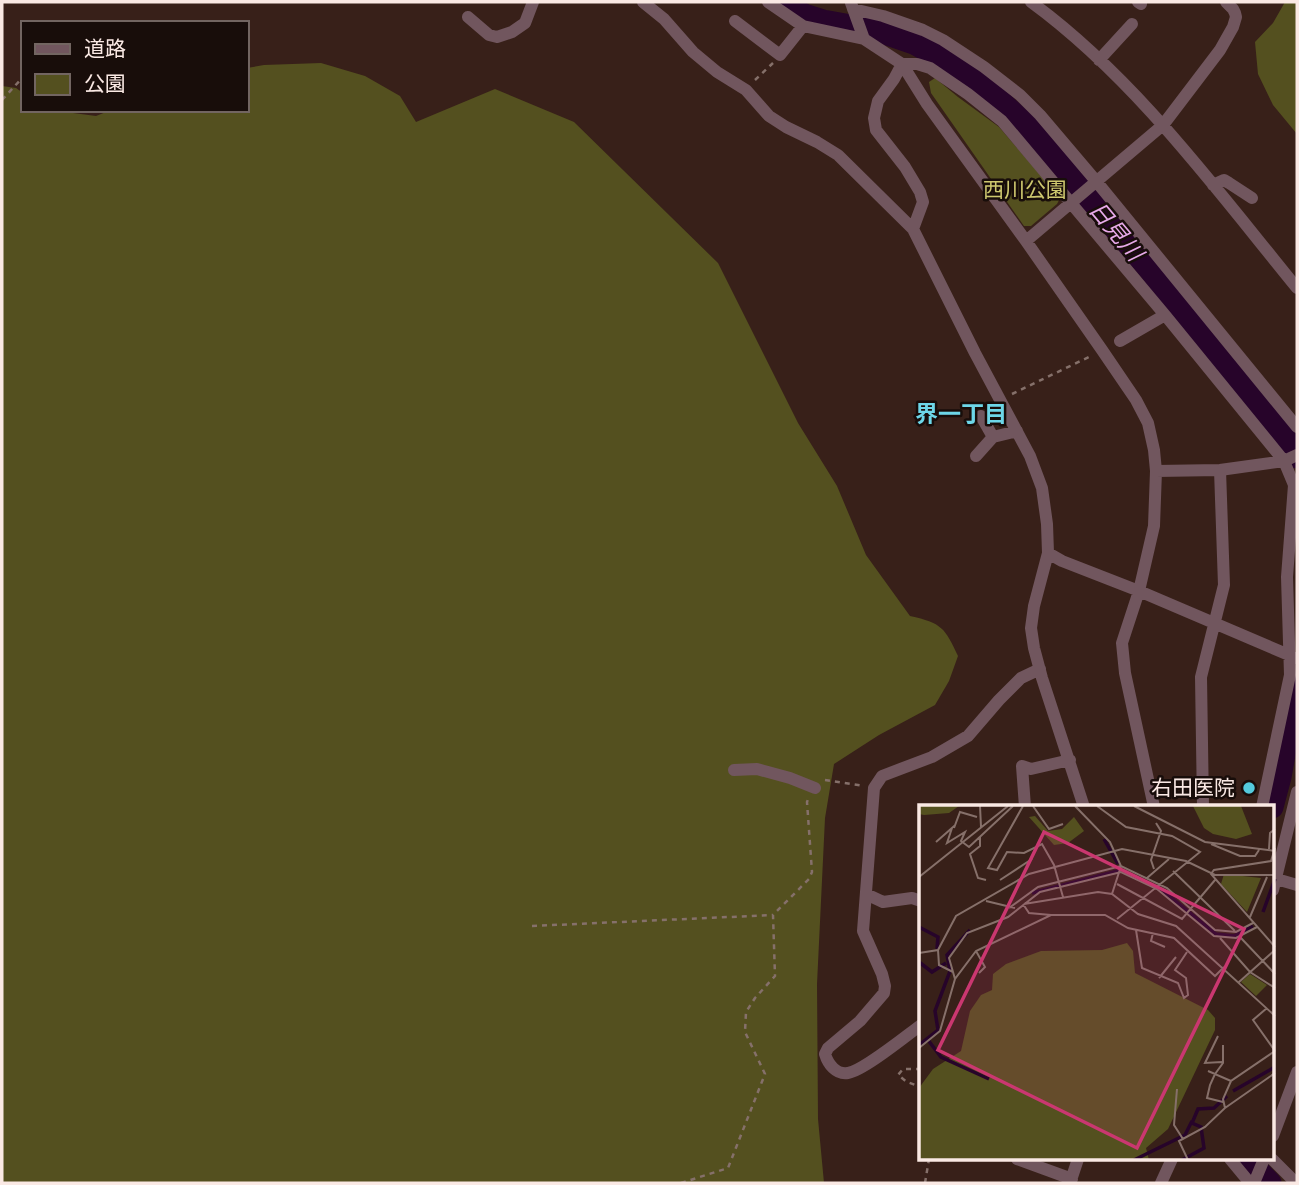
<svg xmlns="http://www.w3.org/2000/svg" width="1299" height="1185" viewBox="0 0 1299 1185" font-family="'DM Sans','Noto Sans JP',sans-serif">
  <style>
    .green { fill: #54501f }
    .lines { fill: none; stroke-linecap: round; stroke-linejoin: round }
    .stream { stroke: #664962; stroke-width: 3.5 }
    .river { stroke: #27042a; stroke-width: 23 }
    .path { stroke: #85706a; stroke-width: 2.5; stroke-dasharray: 5 5; stroke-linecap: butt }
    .minor { stroke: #71565e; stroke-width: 12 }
    .poi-dot { fill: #54cadd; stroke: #180d0a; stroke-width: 2.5 }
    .labels { text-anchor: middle; stroke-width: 5; stroke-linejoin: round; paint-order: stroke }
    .park-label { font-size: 21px; fill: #cec86f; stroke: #180d0a }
    .poi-label { font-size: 21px; fill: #fae9e4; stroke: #180d0a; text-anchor: end }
    .water-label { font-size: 23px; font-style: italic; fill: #e7a9e9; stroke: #180d0a }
    .neighbourhood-label { font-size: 23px; font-weight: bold; fill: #6dd6e8; stroke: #180d0a }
    .inset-river { fill: none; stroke: #27042a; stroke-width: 3.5 }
    .inset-road { fill: none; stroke: #86706a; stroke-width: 2 }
    .view { fill: #ca3770; fill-opacity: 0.15; stroke: #ca3770; stroke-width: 3.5 }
    .inset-edge { fill: none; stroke: #fae9e4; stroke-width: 3.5 }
  </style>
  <rect width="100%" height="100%" fill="#382019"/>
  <path class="green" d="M1285,2H1297V134L1273,105L1258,74L1255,42L1273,23Z
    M321,63L365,76L400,96L416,122L495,89L574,122L718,263L798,423L837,486L866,555L910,616C942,623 945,628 958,656L949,681L935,705L879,735L834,764L825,818L817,984L818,1119L824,1183H2V86L16,88L23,93V110H50L96,116L111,110H247V68L264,65Z
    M935,78L958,97L999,127L1060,198L1057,204L1031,226H1024L931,93L929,82Z"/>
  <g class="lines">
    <path class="stream" d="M1293,448L1297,445"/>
    <path class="river" d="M784,2L804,15L823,21L879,31L914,43L955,66L998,99L1027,126L1150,270L1203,339L1293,448L1297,457
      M1272,807L1280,777L1297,682
      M1247,1159L1270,1183"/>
    <path class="path" d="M755,80L773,63
      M2,100L23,77
      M1012,394L1091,356
      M825,780L864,786
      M532,926L773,915
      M921,1069H903L898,1075L907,1082L921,1087
      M681,1183L728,1168L765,1074L745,1032L746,1012L755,998L775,976L773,915L809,879L812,872L807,802L809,797
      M925,1183L929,1159"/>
    <path class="minor" d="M643,2L664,19L693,52L717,72L746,90L769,116L786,127L817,142L838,155L913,229L975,353L1030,456L1042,488L1047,524L1048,553L1034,606L1031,628L1034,648L1042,678L1084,807
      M768,2L803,26L864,39L902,64L927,104L1026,241L1102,350L1136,400L1148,423L1154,450L1156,471L1154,526L1139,591L1122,643L1125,673L1154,807
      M1031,2C1135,78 1216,189 1297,288
      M1138,2L1141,4
      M851,3L864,39
      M853,9L883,16L923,30L943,40L984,67L1020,95L1040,115L1096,181L1297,427
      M468,17L489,35L497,37L512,32L525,23L533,2
      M735,21L780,55L803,26
      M1099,60L1132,24
      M902,64H917L930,68L968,94L1002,121L1165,315L1284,461L1294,485L1287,577L1290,675L1262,807
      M902,64L894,79L878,101L874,118L876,130L905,167L920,192L923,202L913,229
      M1213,185L1224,180L1229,183L1252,198
      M1026,241L1163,125L1220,50L1233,27L1236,17L1235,13L1233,9L1226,2
      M1120,341L1165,315
      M981,416L993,437
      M976,456L993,437L1017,431
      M1156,471L1220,470L1284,461L1297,455
      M1048,553L1062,561L1139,591L1296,658
      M734,770L757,769L790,778L815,788
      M1025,807L1022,766L1031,769L1070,760
      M1203,807L1201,677L1224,585L1220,470
      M1273,878L1297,885
      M1273,890L1297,792
      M866,894L883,902L912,898L921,901
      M921,1025C906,1036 863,1071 848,1073C836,1075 828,1064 825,1054L828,1048L860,1021L884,993L885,986L882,974L863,931L874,788L882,776L932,757L968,736L999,700L1021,678L1040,669
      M1273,1136L1297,1072
      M1017,1159L1072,1179
      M1230,1159L1250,1183
      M1272,1159L1296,1183
      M1070,1183L1078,1159
      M1161,1183L1172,1159
      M1254,1183L1264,1159"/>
  </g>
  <circle class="poi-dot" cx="1249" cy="788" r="7"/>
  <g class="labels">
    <g class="park-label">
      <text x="1025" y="197">西川公園</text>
    </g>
    <g class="poi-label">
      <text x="1235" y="795">右田医院</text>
    </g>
    <g class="water-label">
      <text transform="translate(1116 231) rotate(50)" y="8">日見川</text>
    </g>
    <g class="neighbourhood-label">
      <text x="961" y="422">界一丁目</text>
    </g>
  </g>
  <g transform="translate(919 805)">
    <rect width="355" height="355" fill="#382019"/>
    <path d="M0,1H40L30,8L5,10L0,9ZM274,1H322L333,29L317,34L294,29L285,23ZM116,11L129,26L143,24L155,12L165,26L149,38L135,40L110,12ZM305,69L342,73L328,107L302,79ZM208,138L214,146L216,168L289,205L296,213V225L249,324L227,343L230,355H0V283L14,264L42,246L51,206L62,190L73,185L74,169L87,159L122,146L183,145ZM331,169L348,180L337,191L322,177Z" fill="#54501f"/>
    <path class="inset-river" d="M185,34L199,59M113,88L202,65L243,85L297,129L315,131L334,121M344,107L356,74M0,122L19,132L18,144M0,157L13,167L27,158M9,235L22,252L70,274M0,240L19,225L16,206L31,166L28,150L51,125M314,286L356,262M215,355L266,330L273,316M263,355L285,343L282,322L273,318L279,304L295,303L308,291"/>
    <path class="inset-road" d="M61,1L62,22M104,1L69,63L78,65L88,47L105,48L123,39L135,60L144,92M114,1L130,24L144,19M156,1L191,37L202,61L193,89M178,1L207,22L253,31L281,47L198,114M215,1L286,37L356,46M35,23L41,7L58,12M61,32V41L51,49L59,73L67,75M17,37L33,23L28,38L46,27L42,36L50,42L94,1M292,39L321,51H336L340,45M356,43L352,56L295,65L292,69L356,142M350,44L351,28L356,24M235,64L232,55L242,26L237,18M254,66L316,126M0,72L89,1M228,73L250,54M81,75L113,54M198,79L263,114L296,75M67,96L96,103M104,99L110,108L132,110M105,99L179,87L193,89L219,109L257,121L356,211M90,103L119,82L202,61L248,83L296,125L317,127L334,118M331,112L348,72M217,125L223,163L259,178L265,193L269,190L267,173L256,165L268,147M234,128L232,136L246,142M321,132L356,169M301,133L331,167L356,183M19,145L20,160L34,167M57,146L66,162L60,168M0,148L19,145L37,111L110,69L203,44L267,56L296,70H356M240,173L257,152M36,174L30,153L48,128L89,112L121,87L202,67L238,84L295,131L317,133L338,122M320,177L356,145M348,203L334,215L356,246M299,231L286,258L303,257M0,243L21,226L36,174L57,146L132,110H186L209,123L255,133L296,171L305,162M289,266L296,269L304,258V240M258,284L255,320L264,334M304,297L288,293L291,280L296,269L312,276M306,303L356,268M269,355L260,336L286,322L306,303L304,294L312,276L356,246"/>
    <path class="view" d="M125,27L325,124L218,343L19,245Z"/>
    <rect width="355" height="355" class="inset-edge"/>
  </g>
  <rect width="1299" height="1185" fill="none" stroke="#fae9e4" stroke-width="7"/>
  <rect x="21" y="21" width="228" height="91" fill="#180d0a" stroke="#726561" stroke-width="2"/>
  <rect x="35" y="44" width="35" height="10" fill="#71565e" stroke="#726561" stroke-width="2"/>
  <text x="84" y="56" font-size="21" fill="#fae9e4">道路</text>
  <rect x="35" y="74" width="35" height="21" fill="#54501f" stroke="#726561" stroke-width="2"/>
  <text x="84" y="91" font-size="21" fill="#fae9e4">公園</text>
</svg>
